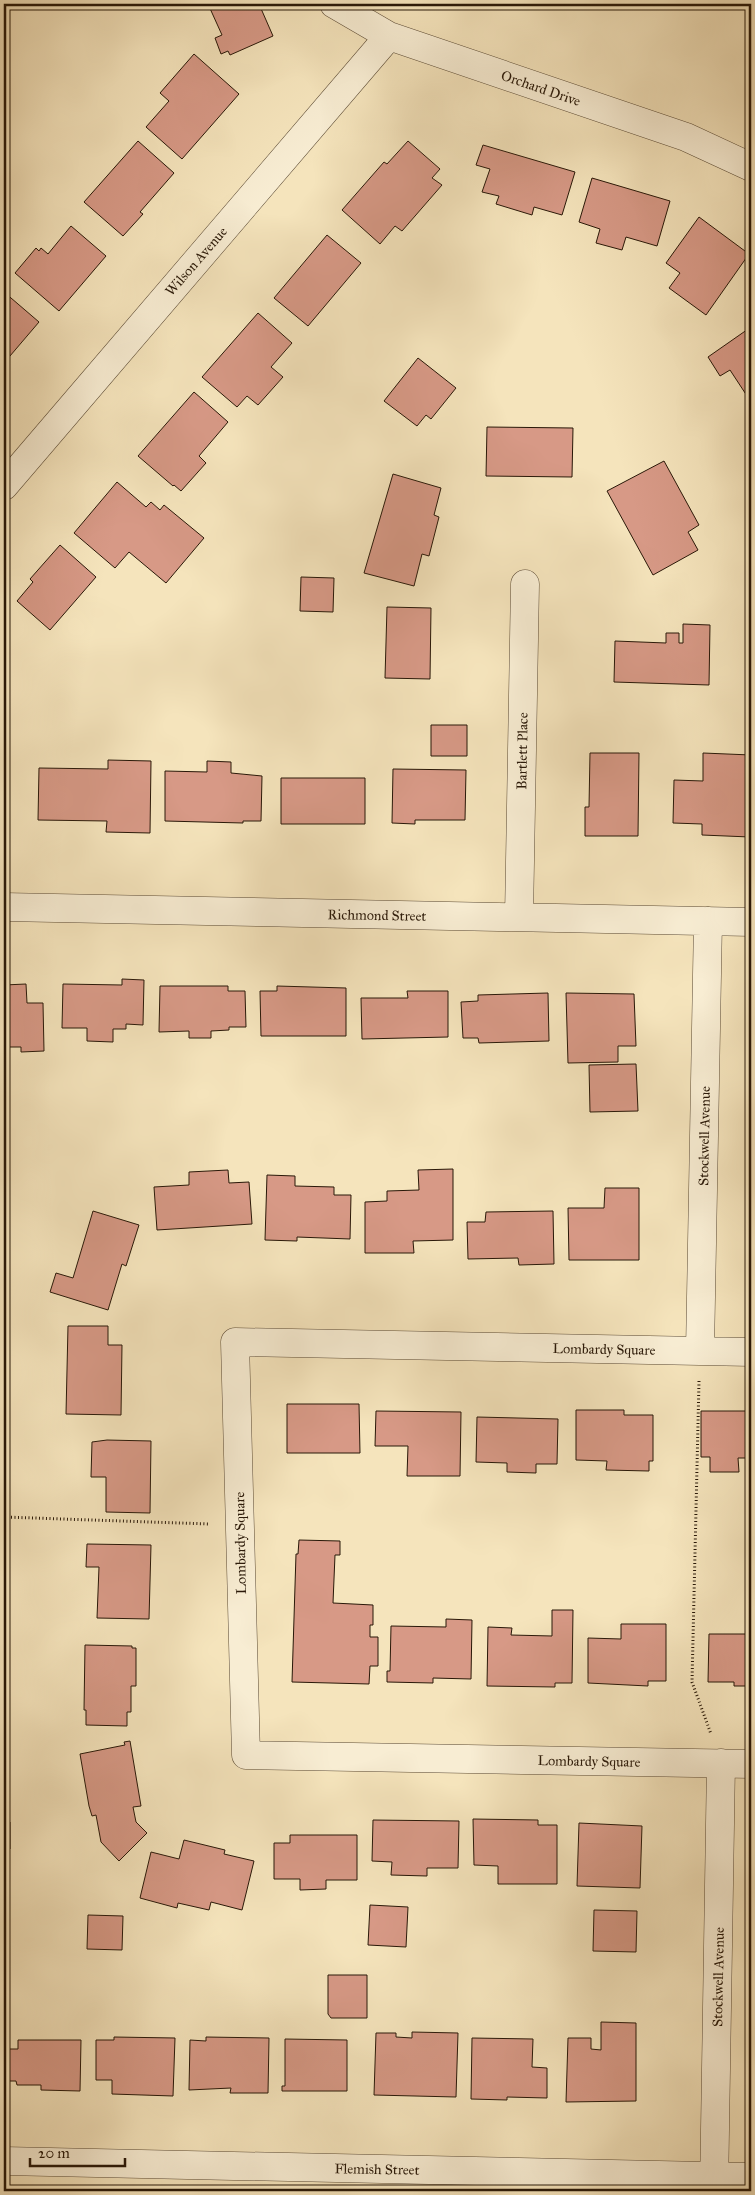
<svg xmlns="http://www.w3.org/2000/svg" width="755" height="2195" viewBox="0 0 755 2195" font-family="'IM FELL Great Primer',serif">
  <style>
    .building { fill: #d79986; stroke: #291808 }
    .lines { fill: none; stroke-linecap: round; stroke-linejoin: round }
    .minor-casing { stroke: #5c4b35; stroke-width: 29 }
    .path { stroke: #291808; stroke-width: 3; stroke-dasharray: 1 2.5; stroke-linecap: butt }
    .minor { stroke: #f8edd3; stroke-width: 28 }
    .labels { text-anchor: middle; stroke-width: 4; stroke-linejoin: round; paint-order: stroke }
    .street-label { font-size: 14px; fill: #291808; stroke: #f8edd3 }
  </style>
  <rect width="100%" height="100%" fill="#f5e4bc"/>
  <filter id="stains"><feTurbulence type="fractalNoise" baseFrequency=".004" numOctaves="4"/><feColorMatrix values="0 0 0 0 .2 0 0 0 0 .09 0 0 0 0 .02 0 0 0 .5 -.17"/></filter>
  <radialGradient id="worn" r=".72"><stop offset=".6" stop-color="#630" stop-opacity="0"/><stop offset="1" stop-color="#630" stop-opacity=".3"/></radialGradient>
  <path class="building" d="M208,4H259L273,36L230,55L228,51L221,54L215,38L222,35Z
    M194,54L239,94L182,159L146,127L169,101L160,93Z
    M138,141L174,173L140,212L143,214L123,236L84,202Z
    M408,141L440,169L432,178L442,185L402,231L395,226L380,244L342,210L384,162L387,164Z
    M483,145L575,172L562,215L534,207L532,215L496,204L499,196L482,192L490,169L476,165Z
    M592,178L670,201L657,246L626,237L622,250L596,243L600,229L579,222Z
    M699,217L749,254L706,315L669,288L680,273L666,263Z
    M71,226L106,256L59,311L15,273L36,248L39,251L41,248L48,254Z
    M327,235L361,263L308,326L274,298Z
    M4,292L39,322L4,363Z
    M258,313L292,343L271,367L283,377L258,405L247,396L237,407L202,377Z
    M751,327V402L730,370L720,376L708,357Z
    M418,358L456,388L431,419L426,415L417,426L384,401Z
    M194,392L228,422L199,456L206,463L181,491L174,485L173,486L138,456Z
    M487,427L573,428L572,477L486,476Z
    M664,461L699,525L688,532L698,550L653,575L607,491Z
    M393,474L441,488L434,515L439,517L429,556L422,554L414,586L364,573Z
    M117,482L146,507L151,502L160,510L164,505L204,538L166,583L129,552L115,568L74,533Z
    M60,545L96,577L50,630L17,601L33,582L30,579Z
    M301,577L334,578L333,612L300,611Z
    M387,607L431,608L430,679L385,678Z
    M683,624L710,625L709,685L614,682L615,641L666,643V633H679V643H683Z
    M431,725H467V756H431Z
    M4,738L5,747H9V794H4Z
    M590,753H639L638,836H585V807H589Z
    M703,753L751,755L750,837L702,835V824L673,823L674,780L703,781Z
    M108,760L151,761L150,833L106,832L107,821L38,820L39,768L108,769Z
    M207,761L231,762V773L262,776L261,821H243V823L165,821V771L207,772Z
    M393,769L466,770L465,820H415V824L392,823Z
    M281,778H365V824H281Z
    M122,979L144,980L143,1025L126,1024V1029H113V1042L87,1041V1028H62L63,984L122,985Z
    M26,984L27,1003H43L44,1051L21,1052V1047H4V985Z
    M160,986H228V991H245L246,1027H229V1030L211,1031V1038H189V1031L159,1032Z
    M277,986L346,988V1036H261L260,991H277Z
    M407,991H448V1037L362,1039L361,998H408Z
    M548,993L549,1041L479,1043L478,1038H463L461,1002L478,1001V995Z
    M566,993L634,994L636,1046H618V1062L568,1063Z
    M636,1064L638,1111L590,1112L589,1065Z
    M453,1169V1240L413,1241L414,1253H365V1202L387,1201V1191L419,1190L418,1170Z
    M228,1170L229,1183L249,1182L252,1224L157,1230L154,1187L189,1185V1172Z
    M267,1175L295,1176V1186L334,1187V1195H351L350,1239L297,1237V1241L265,1240Z
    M605,1188H639V1260H569L568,1208H604Z
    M93,1211L139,1225L126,1266L122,1264L108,1310L50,1292L56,1273L73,1278Z
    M553,1211L554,1264L519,1265L518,1258L468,1259L467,1222H485L486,1212Z
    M68,1326H108V1345H122L121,1415L66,1414Z
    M287,1404H359L360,1453H287Z
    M576,1410H624V1415H653V1461H649V1471L606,1470L607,1461L576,1460Z
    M376,1411L461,1412L460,1476H407L408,1446H375Z
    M701,1411H751V1458H738L739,1472H710V1457H701Z
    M477,1417L558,1419L557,1464H536V1473L507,1472V1463L476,1462Z
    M107,1440L151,1441L150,1513L106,1512V1477H91L92,1442Z
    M299,1540L340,1541V1555H335L333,1603L373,1605V1625H370V1637H378V1666H370L369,1684L292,1682L296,1554H298Z
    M87,1544L151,1545L149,1619L97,1618L99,1567H86Z
    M552,1610H573L572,1683H555V1687L487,1686L488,1627L512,1628L511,1635L552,1636Z
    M446,1619L472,1620L471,1679L433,1678V1683L387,1682V1671H390L391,1626L446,1627Z
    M621,1624H666V1681H648V1686L588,1683V1638L621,1639Z
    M709,1634H751V1686H734V1682H708Z
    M85,1645L132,1646V1648H136V1686H131V1712H127V1726L86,1725V1710H84Z
    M130,1741L141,1806L133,1807L136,1822L147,1833L119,1861L101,1842L96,1815L92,1816L89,1806L80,1754L125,1745L124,1742Z
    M473,1819L538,1820V1825H557V1884H498V1866L474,1865Z
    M373,1820L459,1821L458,1868H427V1876L391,1875L392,1862L372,1861Z
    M4,1822H10V1849H4Z
    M579,1823L642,1826L640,1888L577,1886Z
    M290,1835H357V1880H326V1889L300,1890V1879H274V1843H290Z
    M184,1840L225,1850L224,1854L254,1861L242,1910L211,1902L209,1910L178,1903L177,1908L140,1898L151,1852L179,1859Z
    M370,1905L408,1907L406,1947L368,1945Z
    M594,1910L637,1911L636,1952L593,1951Z
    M88,1915L123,1916L122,1950L87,1949Z
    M328,1975H367V2018H331L328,2014Z
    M601,2022L636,2023V2101L566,2102L568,2038H591V2049L601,2050Z
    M412,2032L458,2033L456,2097L374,2095L376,2033H396V2037L412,2038Z
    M114,2037L175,2038L173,2096L112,2094V2080H96V2040H114Z
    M206,2037L269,2038L268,2093H230L231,2088L189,2090L190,2040L206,2041Z
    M472,2038L533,2039L532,2067L547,2068V2098L507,2097V2100L471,2099Z
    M285,2039L347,2040V2091H282V2086H285Z
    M18,2040H81L80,2091L41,2090V2085H17L16,2081H4V2049H18Z"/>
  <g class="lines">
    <defs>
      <path id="minor" d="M334,4L389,36L686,137L751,167
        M4,486L389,36
        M4,907L751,922
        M519,917L525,584
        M700,1351L708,921
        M751,1352L235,1342L246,1755L751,1764
        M4,2161L751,2177
        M714,2191L721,1763"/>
    </defs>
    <use href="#minor" class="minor-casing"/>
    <path class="path" d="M699,1381L692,1682L711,1734
      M4,1517L209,1524"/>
    <use href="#minor" class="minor"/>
  </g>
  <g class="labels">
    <g class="street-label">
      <text transform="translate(541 88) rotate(19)" y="5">Orchard Drive</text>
      <text transform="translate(196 261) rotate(-49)" y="5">Wilson Avenue</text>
      <text transform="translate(522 751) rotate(-89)" y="5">Bartlett Place</text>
      <text transform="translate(377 915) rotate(1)" y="5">Richmond Street</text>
      <text transform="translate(704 1136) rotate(-89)" y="5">Stockwell Avenue</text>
      <text transform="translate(604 1349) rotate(1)" y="5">Lombardy Square</text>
      <text transform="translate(240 1543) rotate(-91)" y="5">Lombardy Square</text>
      <text transform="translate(589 1761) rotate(1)" y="5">Lombardy Square</text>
      <text transform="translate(718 1977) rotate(-89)" y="5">Stockwell Avenue</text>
      <text transform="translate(377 2169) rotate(1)" y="5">Flemish Street</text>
    </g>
  </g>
  <rect width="755" height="2195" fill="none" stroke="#f5e4bc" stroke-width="20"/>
  <rect x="5" y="5" width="745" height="2185" fill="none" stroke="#291808" stroke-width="2.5"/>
  <rect x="10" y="10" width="735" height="2175" fill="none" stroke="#291808"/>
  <path d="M30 2158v8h95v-8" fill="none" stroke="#291808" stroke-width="2.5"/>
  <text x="38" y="2158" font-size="15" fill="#291808" stroke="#f8edd3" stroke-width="4" paint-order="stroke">20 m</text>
  <rect width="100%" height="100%" filter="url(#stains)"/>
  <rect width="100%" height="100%" fill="url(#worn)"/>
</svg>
